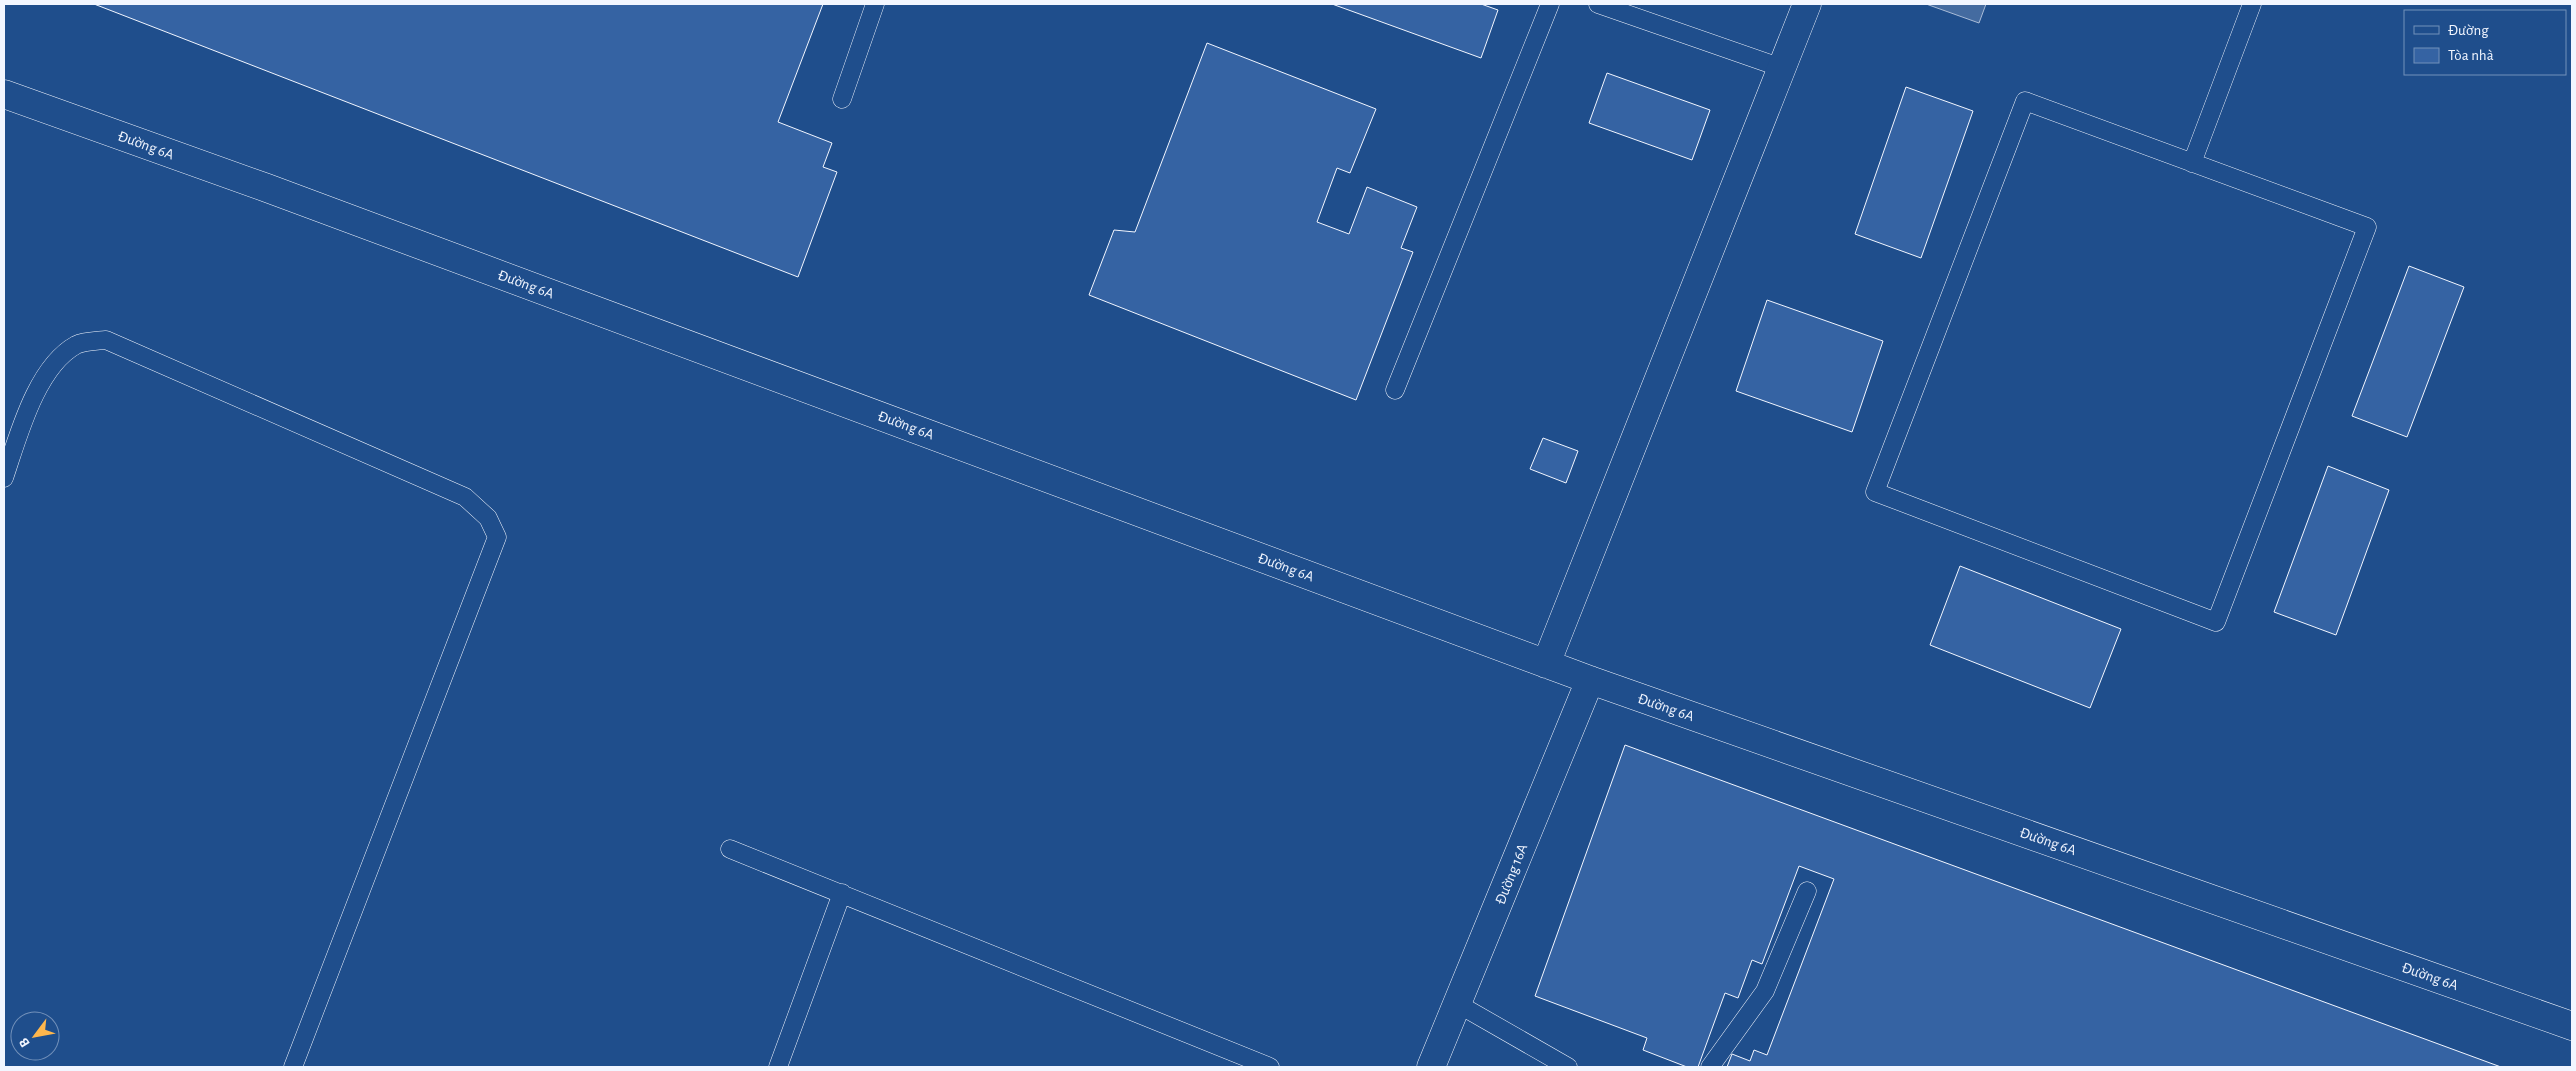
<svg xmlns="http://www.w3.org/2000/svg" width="2576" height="1071" viewBox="0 0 2576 1071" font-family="'Alegreya Sans',sans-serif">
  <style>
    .water { fill: #446ba0; stroke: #a8bbd7 }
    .building { fill: #3563a3; stroke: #f2f6ff }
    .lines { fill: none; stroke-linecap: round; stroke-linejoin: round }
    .lane-casing { stroke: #f2f6ff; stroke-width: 19 }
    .street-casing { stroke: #f2f6ff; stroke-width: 29 }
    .lane { stroke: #1f4e8c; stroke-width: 18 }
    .street { stroke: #1f4e8c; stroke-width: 28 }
    .labels { text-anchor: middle; stroke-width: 4; stroke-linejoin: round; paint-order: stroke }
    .street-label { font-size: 15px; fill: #f2f6ff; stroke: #1f4e8c }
  </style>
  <rect width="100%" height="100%" fill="#1f4e8c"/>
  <path class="water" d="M1926,4H1986L1979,23Z"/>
  <path class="building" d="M94,4H823L778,122L832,143L823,167L837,172L798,277Z
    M1332,4H1481L1498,10L1481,58Z
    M1207,43L1376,109L1350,173L1337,168L1317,222L1349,234L1367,187L1417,207L1401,248L1413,252L1356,400L1089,295L1114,230L1135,232Z
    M1607,73L1710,110L1692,160L1589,123Z
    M1906,87L1973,111L1921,258L1855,234Z
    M2409,266L2464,287L2407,437L2352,416Z
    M1767,300L1883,341L1852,432L1736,391Z
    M1543,438L1578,451L1566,483L1530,469Z
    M2328,466L2389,490L2336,635L2274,612Z
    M1960,566L2121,629L2090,708L1930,645Z
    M1625,745L2501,1067H1727L1732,1054L1750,1061L1754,1050L1767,1055L1834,879L1799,866L1762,964L1752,960L1738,998L1725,993L1698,1067H1687L1643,1050L1647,1038L1535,996Z"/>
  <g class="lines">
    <defs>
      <path id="lane" d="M1598,4L1782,68
        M842,99L875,4
        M2025,101L2367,227L2216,622L1875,492Z
        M2192,163L2252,4
        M1395,390L1550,4
        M4,478C18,437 36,367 76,345C84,341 97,341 106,340L465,497L488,518L497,537L293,1067
        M730,849L1270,1067
        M1458,1004L1568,1067
        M778,1067L842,893
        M1710,1067L1765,991L1807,891"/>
      <path id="street" d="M4,94L267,188L1590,680L2572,1026
        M1546,664L1807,4
        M1431,1067L1590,680"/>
    </defs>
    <use href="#lane" class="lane-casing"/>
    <use href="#street" class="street-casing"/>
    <use href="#lane" class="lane"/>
    <use href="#street" class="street"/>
  </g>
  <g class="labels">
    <g class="street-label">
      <text transform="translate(146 145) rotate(20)" y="5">Đường 6A</text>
      <text transform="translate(526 284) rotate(20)" y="5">Đường 6A</text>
      <text transform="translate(906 425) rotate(20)" y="5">Đường 6A</text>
      <text transform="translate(1286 567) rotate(20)" y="5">Đường 6A</text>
      <text transform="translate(1666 707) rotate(19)" y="5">Đường 6A</text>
      <text transform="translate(2048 841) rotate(19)" y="5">Đường 6A</text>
      <text transform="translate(1511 874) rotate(-68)" y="5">Đường 16A</text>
      <text transform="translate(2430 976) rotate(19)" y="5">Đường 6A</text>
    </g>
  </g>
  <rect width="2576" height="1071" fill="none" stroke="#f2f6ff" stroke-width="10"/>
  <rect x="2404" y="10" width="162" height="65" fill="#1f4e8c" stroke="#7391ba"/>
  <rect x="2414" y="26" width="25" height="8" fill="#1f4e8c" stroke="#7391ba"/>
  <text x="2448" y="35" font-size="15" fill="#f2f6ff">Đường</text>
  <rect x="2414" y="48" width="25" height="15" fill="#3563a3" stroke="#7391ba"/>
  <text x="2448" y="60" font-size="15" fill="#f2f6ff">Tòa nhà</text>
  <g transform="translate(35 1036) rotate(238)"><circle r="24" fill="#1f4e8c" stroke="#7391ba"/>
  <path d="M0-4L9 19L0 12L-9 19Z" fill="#ffb74d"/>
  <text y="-8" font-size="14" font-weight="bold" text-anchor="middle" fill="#f2f6ff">B</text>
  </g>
</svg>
